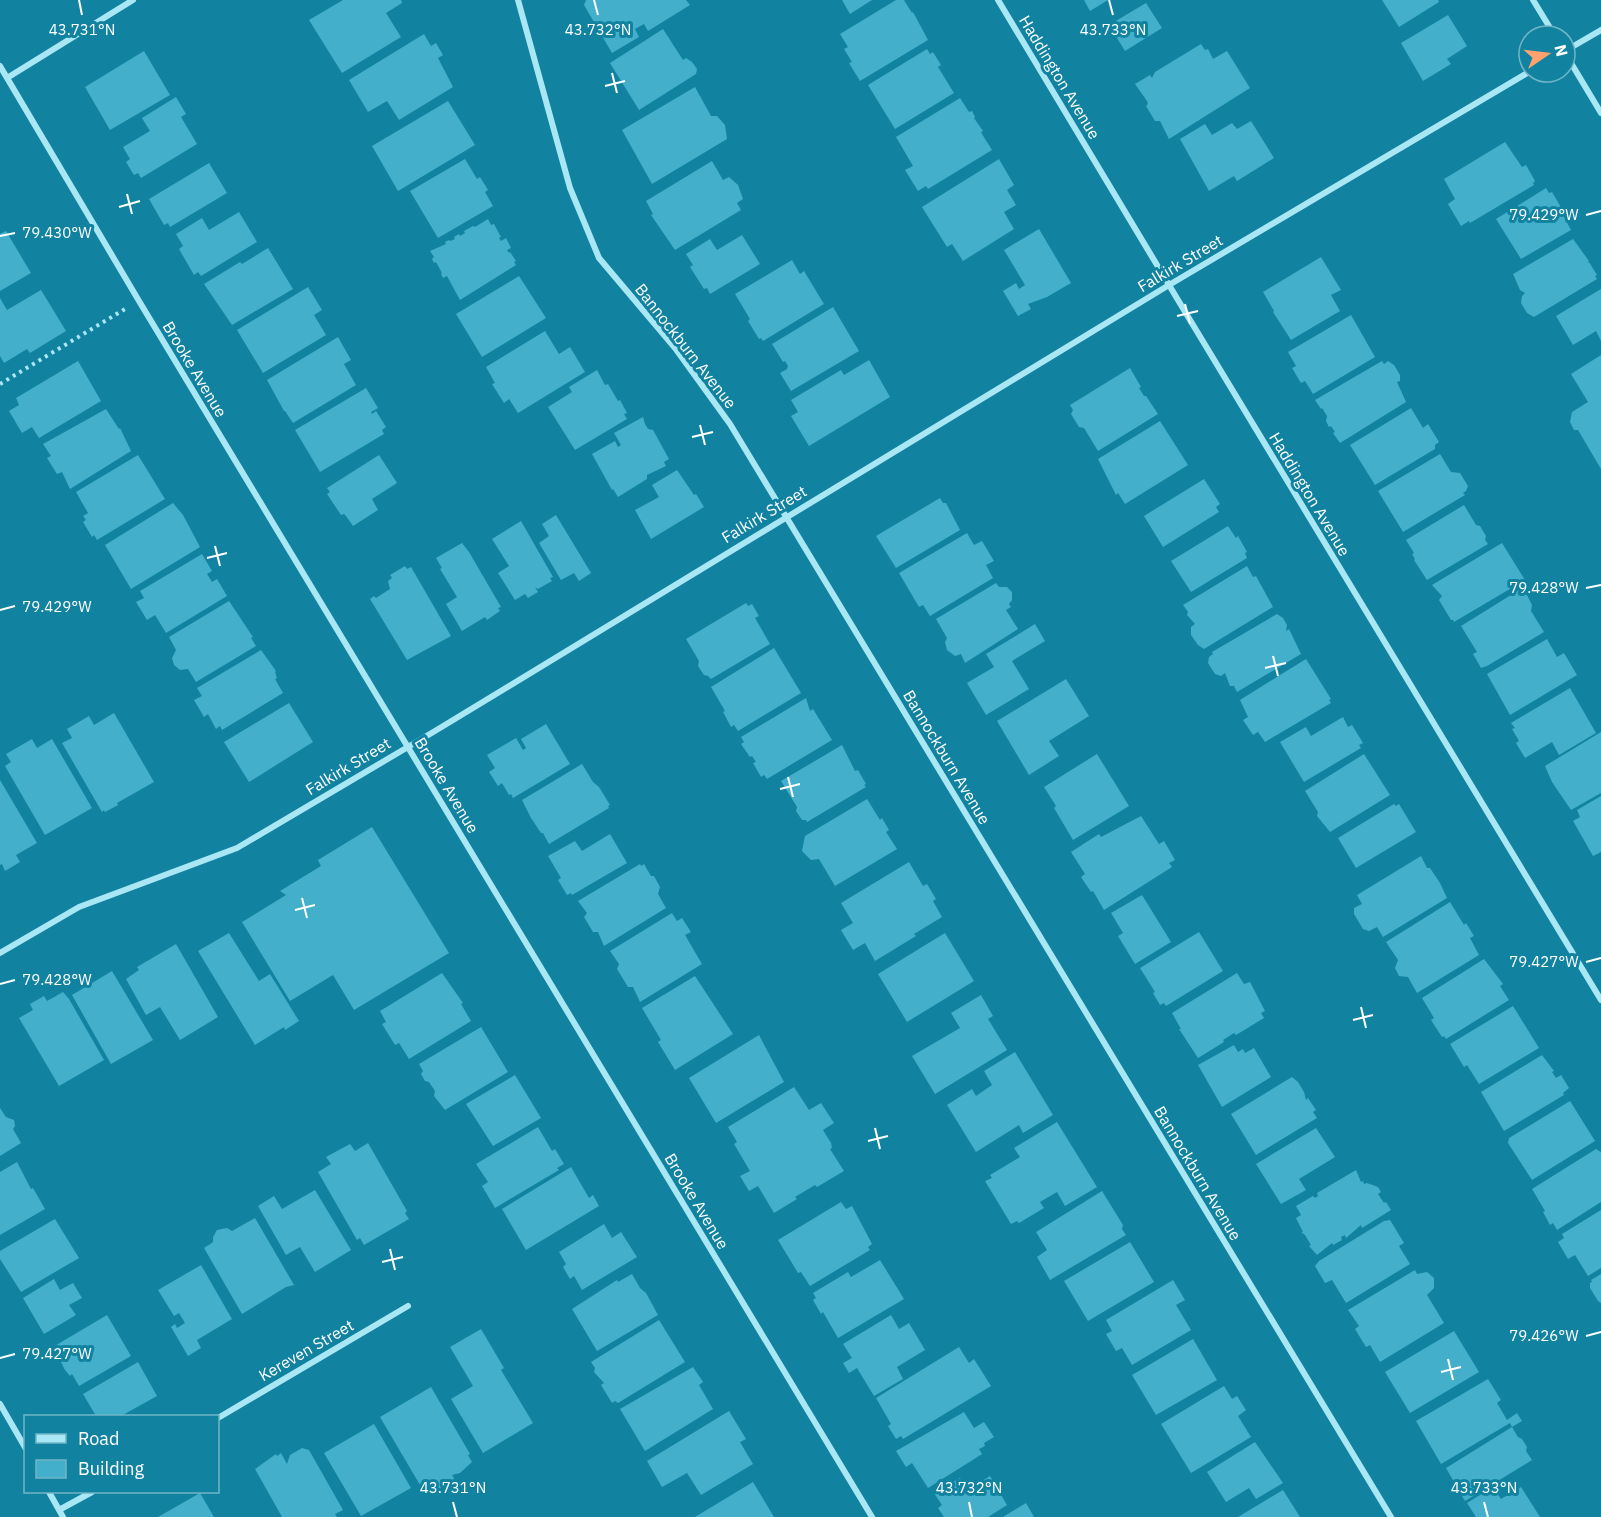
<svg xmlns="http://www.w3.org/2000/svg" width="1601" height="1517" viewBox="0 0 1601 1517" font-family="'IBM Plex Sans',sans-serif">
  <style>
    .building { fill: #43afca }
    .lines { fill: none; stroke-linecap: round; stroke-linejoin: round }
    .path { stroke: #aae7f5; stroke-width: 4; stroke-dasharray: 3 4.5; stroke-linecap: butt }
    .minor { stroke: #aae7f5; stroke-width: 6 }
    .ticks { fill: none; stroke: #fff; stroke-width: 2 }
    .labels { text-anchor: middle; stroke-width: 6; stroke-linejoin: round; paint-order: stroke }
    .street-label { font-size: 16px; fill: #fff; stroke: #1183a1 }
    .ticks-label { font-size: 15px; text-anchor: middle; fill: #fff; stroke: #1183a1; stroke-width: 6; stroke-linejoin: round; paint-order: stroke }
  </style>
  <rect width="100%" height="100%" fill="#1183a1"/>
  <path class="building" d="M343,0H401L402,3L386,13L401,37L342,73L309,20Z
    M586,0H686L690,5L648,31L644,24L635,29L639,37L612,53L584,5Z
    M842,0H872L850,14Z
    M896,0H904L912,13L913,12L928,40L860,81L849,63L852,62L844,49L848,47L840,34Z
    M1084,0H1108L1090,11Z
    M1382,0H1438L1439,2L1399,27Z
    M1146,3L1162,28L1125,51L1109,25Z
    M1448,15L1467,46L1447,59L1451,64L1423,81L1401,43Z
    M663,29L683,60L686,58L692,62L697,69L696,74L639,110L610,63Z
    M424,34L431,46L436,43L443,55L438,58L453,87L399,120L387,101L368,112L349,80Z
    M1201,44L1205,50L1208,49L1213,59L1227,51L1250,88L1169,139L1160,121H1155L1146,106L1148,104L1147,101L1135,84L1150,75L1152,78L1155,72Z
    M927,49L930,54L933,52L941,65L938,67L954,93L895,129L868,85Z
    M144,51L170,95L110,130L85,87Z
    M695,87L711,116H717L725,125L727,139L652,184L622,130Z
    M176,97L186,114L181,117L197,144L141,178L138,173L134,175L126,162L130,159L123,147L150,131L142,118Z
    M960,98L969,112L972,111L975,117L974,118L983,131L981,132L982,134L992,150L928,189L926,186L918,191L905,170L913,166L896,137Z
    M448,101L475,145L398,191L372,146Z
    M1251,121L1274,158L1237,181L1234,176L1209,191L1180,139L1205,124L1212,135L1232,123L1237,129Z
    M1505,142L1522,167L1526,165L1535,181L1533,183L1534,185L1470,223L1469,221L1461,226L1448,204L1455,199L1444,179Z
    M465,159L477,179L480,177L488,190L485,192L493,206L438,238L410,191Z
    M999,159L1014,185L1007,190L1016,205L1004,212L1014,229L963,261L952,244L947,247L922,207Z
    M712,161L723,180L729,177L738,185L743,199L737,203L741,210L675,250L651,215L653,214L646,201Z
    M209,163L227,193L170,227L168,223L164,225L149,199Z
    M1546,188L1549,193L1552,192L1565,214L1563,215L1571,230L1521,259L1496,219Z
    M239,212L257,242L201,276L198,272L194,275L179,249L183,246L176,234L202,218L209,230Z
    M488,219L491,225L494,224L501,237L499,238L501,241L506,238L511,248L507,250L509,253L510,252L516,261L514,262L516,265L460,300L447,276L443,278L441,274L442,273L436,262L434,263L432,259L434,257L430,251L446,244L445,242L449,240L450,241L455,239L454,237L459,234L460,236L465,233L464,231L473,226L475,227Z
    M1039,229L1071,283L1047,297L1028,304L1031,309L1018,316L1003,291L1016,283L1019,289L1025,285L1004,250Z
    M6,231L31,273L0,291V234Z
    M742,235L760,264L710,294L707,288L704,289L690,267L693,265L686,254L710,239L717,250Z
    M1573,239L1589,261L1587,263L1589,262L1597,275L1595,276L1597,279L1534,317L1527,313L1521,303L1522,296L1525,293L1520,290L1513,274Z
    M268,248L293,289L232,325L204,284L240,262L242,264Z
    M1321,257L1341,290L1331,295L1340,311L1291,340L1273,312L1274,311L1263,292Z
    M792,260L800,274L804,271L824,304L763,341L761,338L759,339L748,321L750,319L735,294Z
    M519,276L546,318L482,357L456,314Z
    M308,287L322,310L314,315L326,335L263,373L237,330Z
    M1601,289V341L1596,331L1573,345L1556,316Z
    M41,290L66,331L30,353L27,349L4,363L0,356V298L7,310Z
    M833,307L859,351L791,391L780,373L787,369L788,366L785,361L783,362L772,344Z
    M1351,315L1375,357L1313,394L1305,381L1301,383L1292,368L1296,366L1288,352Z
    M545,331L559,354L570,347L585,372L518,413L509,399L504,403L492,384L495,383L486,367Z
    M338,337L351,360L344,364L356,385L293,423L285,411H284L267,380Z
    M1601,355V469L1578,430H1574L1570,422L1572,412L1588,402L1571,374Z
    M869,360L890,397L809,446L791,416L798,412L791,400L841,370L844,375Z
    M78,361L101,401L39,438L32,427L22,433L9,411L19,405L16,398Z
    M1382,361L1384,364L1388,361L1394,365L1400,375V381L1397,382L1406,402L1340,443L1333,433L1335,432L1331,426L1329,427L1326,421L1327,416L1322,408L1321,409L1315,400Z
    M1130,368L1141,387L1139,388L1144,396H1146L1158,414L1098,451L1084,428L1079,427L1071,414L1073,410L1070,405Z
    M597,370L605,385L608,384L618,401L620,400L627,413L624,414L627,419L575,450L548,407L572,392L569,387Z
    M366,388L378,408L371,412L372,414L376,411L386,427L382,430L384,434L320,472L295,430Z
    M1411,408L1423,428L1428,424L1439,442L1435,445V449L1375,485L1350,445Z
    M106,409L119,429L120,428L131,451L70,489L62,472L57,474L47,458L51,456L43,444Z
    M643,417L645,424L648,429L653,430L669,459L664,462L666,466L647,475V479L618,497L613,489L612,490L592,454L615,441L618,447L621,445L614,433Z
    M1160,421L1188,465L1125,504L1118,493L1116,495L1098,459Z
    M1440,454L1451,472L1460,473L1468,486L1466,491L1463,493L1465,495L1403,532L1378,491Z
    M138,455L165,499L97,540L94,535L92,537L83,522L86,520L83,516L88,513L76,492Z
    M379,455L397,483L372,499L378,510L353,526L346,516L344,514L341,515L327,494L330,492L327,488Z
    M677,470L694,495L696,494L704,507L651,539L635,510L659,497L652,485Z
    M1204,479L1220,504L1216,507L1219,512L1163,547L1144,516Z
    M940,498L943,503H946L960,530L896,568L876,536Z
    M173,503L183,515L200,547L131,589L105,545Z
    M1464,505L1476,525L1480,526L1486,536L1485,540L1488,544L1427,580L1414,560L1415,559L1412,554L1414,553L1406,540Z
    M556,515L591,573L579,581L574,573L561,580L539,543L549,536L542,524Z
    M521,521L553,577L550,578L552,581L538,589L535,587L538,592L528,598L525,594L515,600L498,573L509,566L492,539Z
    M1228,526L1236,538L1238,536L1247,552L1245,553L1247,558L1191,592L1171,561Z
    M967,533L974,545L982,541L994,561L986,565L993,578L930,616L923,605L919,607L899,573Z
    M462,543L469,552L501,607L498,608L500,611L487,620L485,617L462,631L446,604L457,597L440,569L442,568L436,558Z
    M1502,543L1525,580L1454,622L1453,620H1451L1439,600L1442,596L1432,585Z
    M202,554L212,571L207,574L212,582L217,579L227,596L166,633L155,615L147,620L136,602L144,598L140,591Z
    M405,566L407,569L411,567L451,636L407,660L370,599L374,596L376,598L390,589L388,581L392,578L390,575Z
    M1247,566L1253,577L1256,576L1273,607L1204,649L1198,645L1191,635V627L1195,624L1187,615L1188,612L1183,605Z
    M996,583L999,587H1007L1012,592V600L1009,604L1011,607L1006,610L1018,629L965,663L961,654L955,656L947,650L945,642L947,638L936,619Z
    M1519,590L1521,594L1527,595L1532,605L1531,611L1544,632L1487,666L1481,668L1473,654L1477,652L1461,626Z
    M229,601L253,637L251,638L256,646L196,682L188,669L180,670L174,665L172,658L176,650L169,637Z
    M746,603L748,606L752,604L759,616L755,618L770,644L711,679L708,676L704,675L698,666L699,661L686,639Z
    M1277,614L1283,618L1287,625L1286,631L1289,629L1301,654L1237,692L1234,686H1230L1225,673L1221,676L1215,674L1208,663L1209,657L1213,654L1212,652Z
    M1035,624L1045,641L1012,661L1029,689L986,715L967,683L994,667L986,654Z
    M1547,639L1557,657L1564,653L1577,675L1510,715L1487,674Z
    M774,648L801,693L738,731L734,725L731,727L723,712L725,711L711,687Z
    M261,650L276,671L275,672L277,678L275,679L283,693L222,730L220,726L216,729L208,714L204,717L194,700L202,696L197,688Z
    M1306,659L1331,699L1329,700L1331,703L1265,742L1258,732L1253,735L1243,720L1248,717L1240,700Z
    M1066,679L1089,716L1049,741L1059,756L1029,775L997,721Z
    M1570,688L1596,733L1559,755L1552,742L1525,758L1516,743L1519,741L1512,729L1515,728L1511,723Z
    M806,698L810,711L813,709L832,740L767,779L764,775L761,777L753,763L756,762L752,756L750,757L741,744L744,742L741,737Z
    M289,703L313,742L249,782L224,742Z
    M114,713L154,782L117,803L118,805L105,812L104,810L102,812L62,743L72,738L67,729L89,716L94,725Z
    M1343,717L1348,727L1352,725L1363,743L1359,745L1361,748L1304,782L1280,742L1306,727L1311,736Z
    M546,724L570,764L513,798L511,794L509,795L502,783L498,786L489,772L495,768L487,755L516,738L523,750L526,748L521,739Z
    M1601,732V793L1571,810L1552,782L1545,766Z
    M32,739L37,748L52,739L92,808L45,835L5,766L11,762L6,754Z
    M842,745L855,771L858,770L866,784L864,785L866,787L807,822L806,820H802L796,811L797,807L781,781Z
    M1097,754L1129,806L1073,840L1054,808L1056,806L1044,787Z
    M1364,754L1390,795L1330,832L1317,816L1318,812L1305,791Z
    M582,764L593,782L599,787L610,805L608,806L609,808L549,844L543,833H541L531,818L522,800Z
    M0,780L37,843L16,855L20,862L5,871L2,864L0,865Z
    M1601,796V852L1593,856L1573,821L1580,817L1577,810Z
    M867,799L880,820L882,818L889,830L886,832L897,849L835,886L819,859L811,860L802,851L805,836Z
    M1394,804L1396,806L1399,804L1416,832L1356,868L1338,838Z
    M1141,816L1159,844L1164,841L1175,860L1169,863L1172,867L1104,910L1093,891L1091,892L1081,877L1085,874L1071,852L1099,834L1101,837Z
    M372,827L449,953L354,1010L333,975L290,1001L242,922L286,895L280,891L321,866L318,860Z
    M610,834L627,863L572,895L571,893L567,895L558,880L561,878L548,856L575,841L582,851Z
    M1421,856L1427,868H1430L1440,883L1447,898L1383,937L1377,927L1369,931L1363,929L1354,914V908L1362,904L1357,895Z
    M909,862L923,886L927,884L936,899L933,901L942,917L914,934L916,936L875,961L865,943L853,950L841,930L853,923L841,903Z
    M640,864L641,866L644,864L651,876H654L660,887L658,894L666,908L604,946L598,932H593L584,917L587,913L578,901Z
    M1142,895L1171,942L1135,964L1118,936L1123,933L1111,913Z
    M1450,902L1464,925L1466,923L1474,936L1470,938L1479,955L1417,993L1408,977L1399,976L1395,968L1398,960L1386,942Z
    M672,913L677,921L682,918L691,932L685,935L702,964L640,1002L633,987H628L617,969L619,964L610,951Z
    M1199,932L1223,971L1166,1006L1164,1003L1160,1005L1153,993L1155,992L1140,968Z
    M229,933L259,981L270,974L299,1021L285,1030L284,1027L255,1045L198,951Z
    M945,933L974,981L907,1022L878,974Z
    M176,944L218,1017L180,1040L160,1007L146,1015L126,979L139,970L137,967Z
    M1484,959L1503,984L1500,986L1509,1000L1446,1039L1444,1036L1442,1037L1431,1020L1434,1018L1422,998Z
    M112,971L153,1040L111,1064L72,995Z
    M442,973L463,1003L461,1004L471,1021L409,1059L399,1043L395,1045L382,1024L386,1022L380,1011Z
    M1237,973L1244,984L1250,982L1265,1011L1261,1013L1264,1018L1236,1035L1234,1033L1223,1040L1224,1042L1198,1058L1179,1029H1181L1172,1013Z
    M695,976L733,1034L675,1070L658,1042L661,1040L642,1008Z
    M63,992L69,999L104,1060L59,1086L19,1018L33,1010L30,1004L44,996L47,1001Z
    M981,995L993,1016L988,1019L1007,1050L935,1094L912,1056L960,1028L951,1013Z
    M1513,1006L1539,1048L1479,1084L1467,1065L1464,1067L1450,1044Z
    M481,1027L508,1072L445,1110L434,1096L435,1091L429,1082L425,1081L421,1074L423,1071L419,1064Z
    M759,1035L784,1082L716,1123L689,1078Z
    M1234,1045L1238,1052L1243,1049L1245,1053L1254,1048L1271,1077L1222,1107L1198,1065Z
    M1015,1052L1053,1115L1023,1133L1019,1125L976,1152L947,1105L972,1089L976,1096L992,1085L984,1071Z
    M1542,1055L1554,1071L1552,1072L1556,1078L1561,1075L1569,1088L1563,1093L1564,1095L1504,1131L1481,1092Z
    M515,1075L541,1118L493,1146L466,1104Z
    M1292,1077L1298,1082L1304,1092L1306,1100L1308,1098L1316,1110L1313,1112L1317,1118L1256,1155L1231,1114Z
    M794,1087L809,1110L821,1103L834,1123L823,1130L831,1143L832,1148L830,1149L844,1171L817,1187L815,1185L795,1197L797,1199L774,1213L758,1186L749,1191L740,1176L750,1171L734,1144L737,1142L728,1127Z
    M1570,1101L1595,1141L1532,1180L1508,1143L1509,1138Z
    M0,1108L6,1117L14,1120L15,1126L13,1129L21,1143L0,1156Z
    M1057,1122L1097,1187L1065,1206L1057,1192L1040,1202L1044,1208L1019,1223L1017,1221L1011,1224L985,1181L992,1178L990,1175L1020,1157L1014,1148Z
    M538,1127L552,1151L555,1149L564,1164L557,1168L559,1170L495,1208L482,1186L488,1182L476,1164Z
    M1316,1128L1335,1157L1299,1179L1306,1190L1281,1204L1256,1164Z
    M368,1143L407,1211L405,1213L409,1219L364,1245L360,1238L357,1240L318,1172L331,1164L326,1157L350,1144L355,1151Z
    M1596,1149L1601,1152V1202L1557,1230L1553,1223L1550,1225L1543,1212L1545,1211L1532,1189Z
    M17,1162L31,1189L33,1188L45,1209L0,1235V1172Z
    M571,1167L589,1198L593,1195L599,1206L526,1250L502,1209Z
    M1356,1170L1361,1182L1363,1181L1364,1184L1367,1183L1378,1187L1381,1192L1378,1194L1384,1203L1386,1202L1391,1210L1362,1228L1361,1225L1346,1238L1345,1235L1341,1237L1342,1240L1333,1245L1332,1243L1317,1255L1309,1246L1311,1245L1305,1235L1301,1232H1303L1296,1218L1301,1215L1296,1206L1313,1196L1315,1198L1318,1196L1317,1193Z
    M315,1190L351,1250L315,1272L300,1247L286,1255L258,1206L274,1196L282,1209Z
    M1102,1191L1123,1225L1122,1229L1126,1235L1050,1280L1037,1257L1047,1250L1036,1232Z
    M841,1202L846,1209L852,1206L872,1244L868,1247L870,1250L810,1286L801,1272L798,1273L778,1240Z
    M1601,1210V1268L1588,1276L1575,1255L1568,1259L1558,1242L1564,1238L1562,1234Z
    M255,1218L294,1285L286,1287L242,1314L204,1248L213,1242V1237L217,1230L227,1228L232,1231Z
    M55,1219L79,1258L21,1292L0,1259V1251Z
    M1390,1220L1404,1243L1399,1246L1410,1264L1346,1303L1332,1280L1325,1283L1315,1266L1319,1261L1384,1221Z
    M604,1224L612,1238L621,1232L637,1257L582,1290L574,1276L570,1279L563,1267L566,1264L559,1252Z
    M1130,1242L1154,1282L1088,1321L1064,1281Z
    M880,1260L904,1299L838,1338L823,1312L821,1314L813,1300L816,1298L813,1293L848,1272L851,1277Z
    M201,1265L232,1319L197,1340L201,1348L188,1356L171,1327L175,1324L177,1328L185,1323L179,1313L174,1316L158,1290Z
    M1415,1270L1417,1274L1427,1272L1434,1278V1288L1427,1295L1444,1323L1380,1362L1370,1345L1366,1347L1355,1329L1359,1326L1348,1310Z
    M632,1274L640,1288L646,1293L658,1315L597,1351L572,1309L617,1280L618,1282Z
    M1601,1274V1303L1598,1301L1590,1288V1283L1592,1282L1591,1280Z
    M54,1279L60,1290L73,1283L82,1298L69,1305L76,1315L44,1334L23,1298Z
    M1173,1280L1185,1300L1176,1305L1191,1330L1132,1365L1122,1348L1116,1351L1106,1334L1112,1331L1106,1320Z
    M107,1315L131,1356L79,1386L72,1374L70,1376L65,1370L53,1347Z
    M891,1315L899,1329L909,1323L925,1350L897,1367L903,1379L874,1396L857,1368L849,1373L843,1363L852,1358L843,1344Z
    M659,1320L685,1362L618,1403L615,1401L612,1403L601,1385L604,1383L594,1372L595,1368L591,1362Z
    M481,1329L504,1368L501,1370L533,1423L483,1453L451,1399L473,1386L450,1347Z
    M1454,1331L1479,1372L1410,1413L1385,1372Z
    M1193,1339L1217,1380L1156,1415L1132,1375Z
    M959,1347L969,1363L974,1359L991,1386L903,1439L901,1436L896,1439L888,1426L891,1424L876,1398Z
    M138,1362L157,1396L121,1416H96L83,1394Z
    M693,1367L703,1382L699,1385L713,1409L645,1451L620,1409Z
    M1488,1379L1501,1400L1497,1403L1507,1420L1517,1413L1522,1421L1512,1427L1510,1423L1441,1464L1416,1421Z
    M1224,1386L1232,1399L1237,1396L1246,1410L1238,1416L1251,1437L1191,1473L1161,1424Z
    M431,1387L470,1454L468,1455L472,1462L460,1473L452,1475L455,1480L430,1495L423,1483L420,1485L380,1417Z
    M729,1411L746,1439L740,1442L753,1464L701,1495L687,1473L662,1487L647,1461Z
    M964,1412L974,1428L984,1422L994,1437L984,1443L985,1446L979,1449L982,1454L979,1456L928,1488L912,1463L906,1467L896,1451Z
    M374,1424L411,1488L361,1516L324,1453Z
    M1512,1427L1518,1437L1522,1439L1527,1447L1526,1451L1532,1460L1465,1501L1446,1468Z
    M1255,1442L1283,1483L1256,1499L1249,1488L1226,1502L1207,1472Z
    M302,1448L309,1450L343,1510L335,1514L337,1517H282L255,1469L276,1454L277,1456L281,1453L287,1464L290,1455Z
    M990,1476L1007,1505L988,1517H944L938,1508L942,1505L934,1493L960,1478L968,1490Z
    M753,1482L774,1517H695Z
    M1493,1487L1501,1499L1521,1487L1540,1517H1476L1467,1503Z
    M1283,1490L1300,1517H1238Z
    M200,1493L214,1517H158Z
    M1026,1503L1034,1517H1003Z"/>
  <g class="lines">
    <path class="path" d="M0,384L125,309"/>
    <path class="minor" d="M518,0L570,188L599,258L675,348L730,424L1391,1517
      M998,0L1184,310L1601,1000
      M1533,0L1555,36
      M1565,51L1601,30
      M1565,53L1601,113
      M0,66L139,301L872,1517
      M7,78L133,0
      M0,953L79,907L237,848L435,731L1169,285L1529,72
      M0,1404L26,1449
      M218,1418L408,1306
      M49,1492L63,1517
      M59,1510L92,1492"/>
  </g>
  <path class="ticks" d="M79,0L82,15M594,0L598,15M1109,0L1113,15M612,73L617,93M605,86L625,81M127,194L132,214M119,207L140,201M1586,215L1601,211M0,236L15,233M1185,304L1190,324M1177,316L1198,311M700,425L705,445M692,437L713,432M215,546L220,566M207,558L227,553M1586,588L1601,585M0,610L15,606M1273,656L1278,676M1265,668L1286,663M788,777L793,797M780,789L800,784M302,898L307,918M295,910L315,905M1586,962L1601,958M0,984L15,980M1361,1007L1366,1028M1353,1020L1373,1015M875,1128L880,1149M868,1141L888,1136M390,1249L395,1270M382,1262L403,1257M1586,1336L1601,1332M0,1358L15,1354M1448,1359L1453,1380M1441,1372L1461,1367M453,1502L457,1517M969,1502L972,1517M1484,1502L1488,1517"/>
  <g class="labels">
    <g class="street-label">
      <text transform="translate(1060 77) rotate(59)" y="6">Haddington Avenue</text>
      <text transform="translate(1180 263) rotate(-31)" y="6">Falkirk Street</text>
      <text transform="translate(686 346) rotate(52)" y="6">Bannockburn Avenue</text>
      <text transform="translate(195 369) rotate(59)" y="6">Brooke Avenue</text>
      <text transform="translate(1310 494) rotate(59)" y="6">Haddington Avenue</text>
      <text transform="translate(764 514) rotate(-31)" y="6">Falkirk Street</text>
      <text transform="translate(947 757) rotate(59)" y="6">Bannockburn Avenue</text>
      <text transform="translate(348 766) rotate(-31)" y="6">Falkirk Street</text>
      <text transform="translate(447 785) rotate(59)" y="6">Brooke Avenue</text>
      <text transform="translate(1198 1173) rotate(59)" y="6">Bannockburn Avenue</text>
      <text transform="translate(697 1201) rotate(59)" y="6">Brooke Avenue</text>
      <text transform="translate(306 1350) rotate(-30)" y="6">Kereven Street</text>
    </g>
  </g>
  <g class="ticks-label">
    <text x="82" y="35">43.731°N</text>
    <text x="598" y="35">43.732°N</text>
    <text x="1113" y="35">43.733°N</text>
    <text x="1544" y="220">79.429°W</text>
    <text x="57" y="238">79.430°W</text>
    <text x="1544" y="593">79.428°W</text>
    <text x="57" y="612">79.429°W</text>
    <text x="1544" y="967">79.427°W</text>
    <text x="57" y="985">79.428°W</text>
    <text x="1544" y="1341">79.426°W</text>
    <text x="57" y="1359">79.427°W</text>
    <text x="453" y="1493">43.731°N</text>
    <text x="969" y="1493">43.732°N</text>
    <text x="1484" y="1493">43.733°N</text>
  </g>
  <rect x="24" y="1415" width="195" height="78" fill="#1183a1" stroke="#70b5c7" stroke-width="1.5"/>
  <rect x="36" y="1434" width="30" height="9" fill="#aae7f5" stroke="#70b5c7" stroke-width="1.5"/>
  <text x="78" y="1445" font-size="18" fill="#ffffff">Road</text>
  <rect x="36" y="1460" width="30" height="18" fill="#43afca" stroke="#70b5c7" stroke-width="1.5"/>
  <text x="78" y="1475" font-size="18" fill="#ffffff">Building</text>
  <g transform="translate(1547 54) rotate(76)"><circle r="28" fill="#1183a1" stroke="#70b5c7" stroke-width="1.5"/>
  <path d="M0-4.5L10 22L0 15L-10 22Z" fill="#ffa26e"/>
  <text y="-9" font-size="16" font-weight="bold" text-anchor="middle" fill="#ffffff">N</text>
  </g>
</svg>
